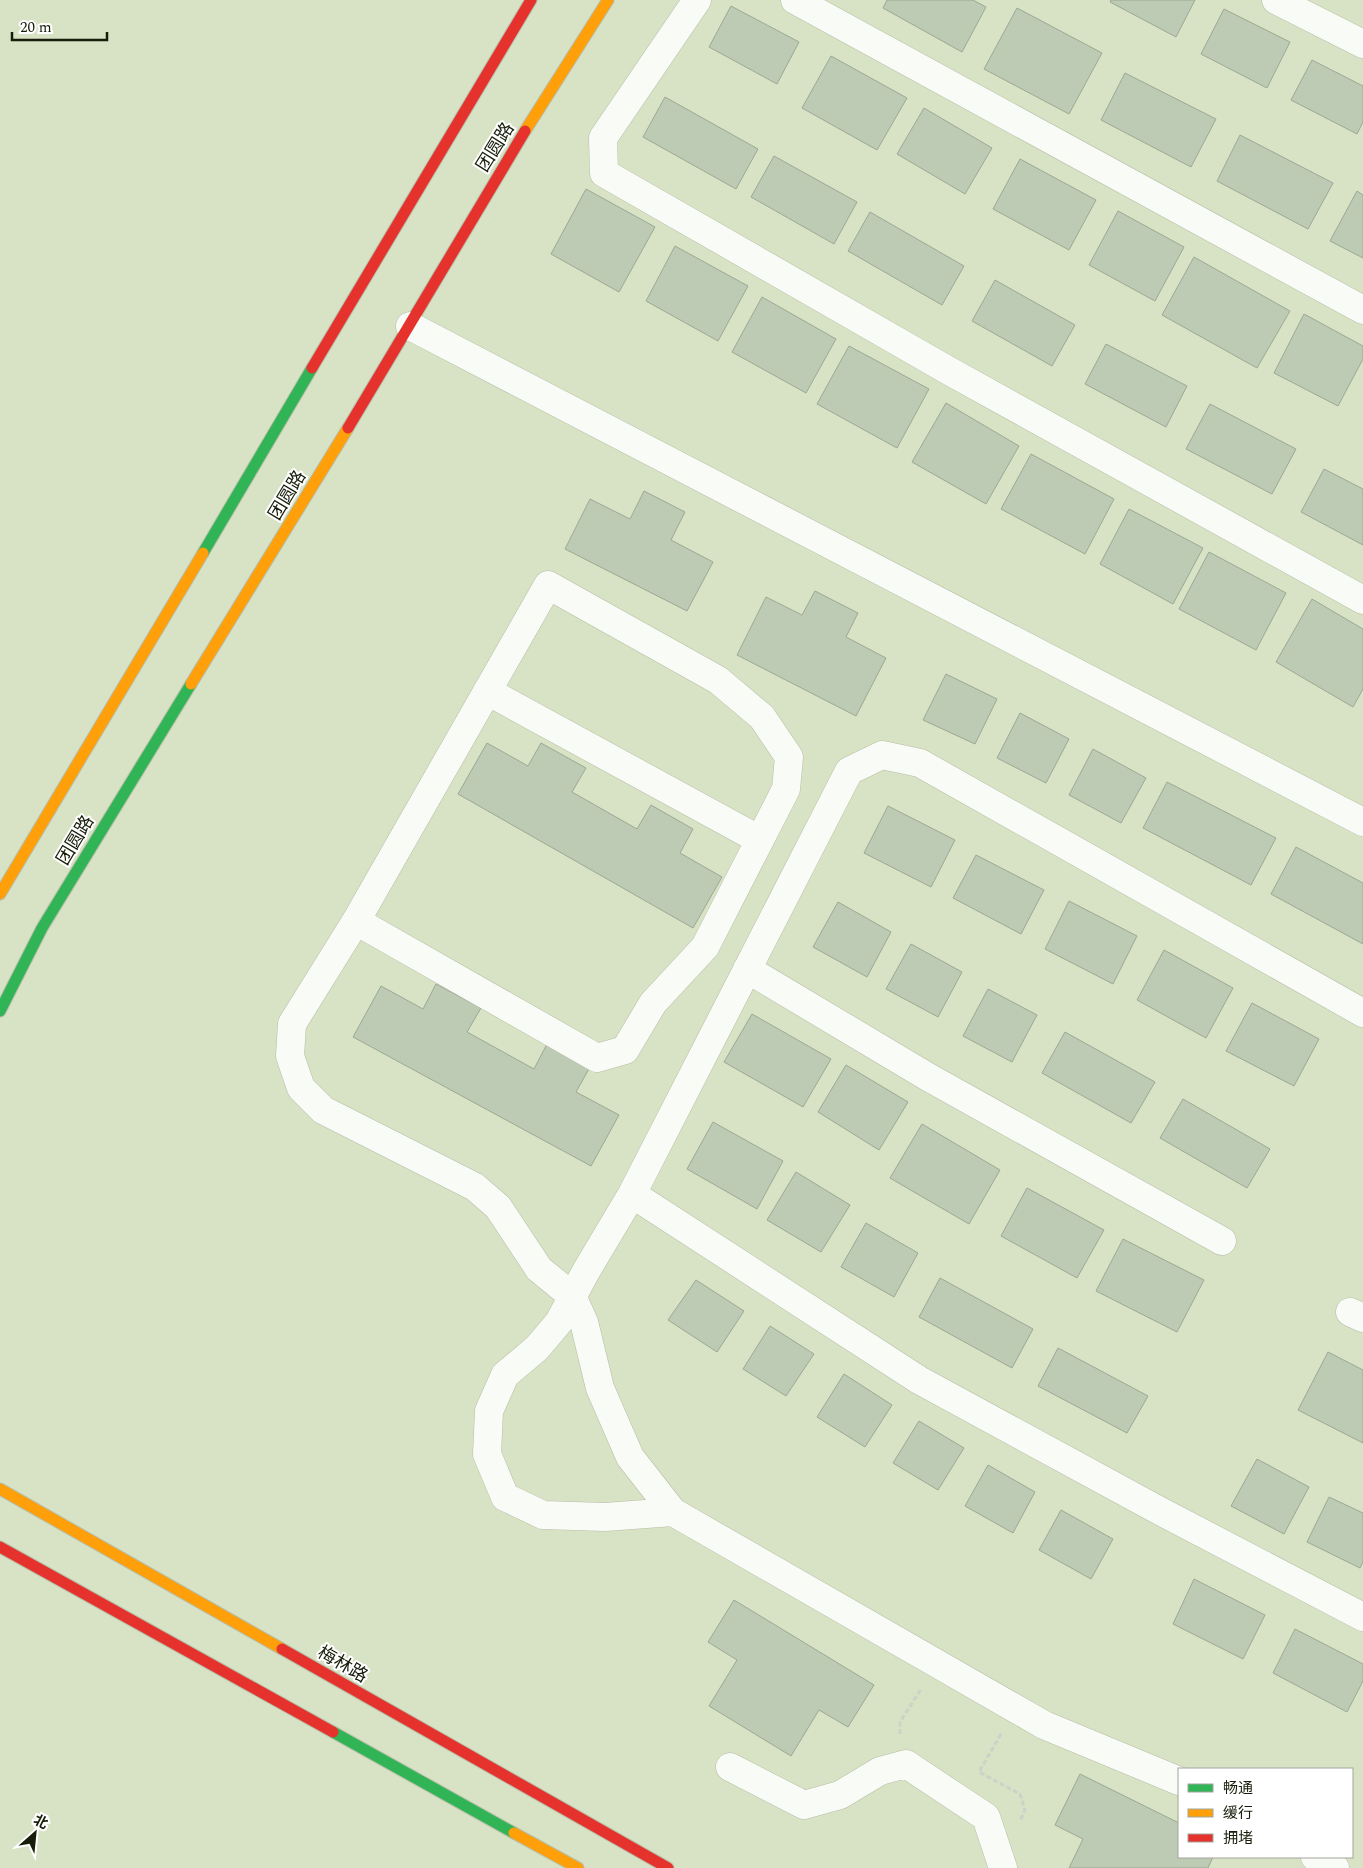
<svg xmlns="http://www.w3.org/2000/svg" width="1363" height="1868" viewBox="0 0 1363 1868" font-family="Spectral,'Noto Sans SC',serif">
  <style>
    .building { fill: #bdcbb4; stroke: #9ca893 }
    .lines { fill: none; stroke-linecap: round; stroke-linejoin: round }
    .street-casing { stroke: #b6bea7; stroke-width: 29 }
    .fast-casing { stroke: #b6bea7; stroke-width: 13 }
    .slow-casing { stroke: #b6bea7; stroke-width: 13 }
    .jam-casing { stroke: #b6bea7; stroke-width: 13 }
    .path { stroke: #ced1c8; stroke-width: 3; stroke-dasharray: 5 2.5; stroke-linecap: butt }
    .street { stroke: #f9fbf6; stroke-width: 28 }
    .fast { stroke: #30b455; stroke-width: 11 }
    .slow { stroke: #ff9f0a; stroke-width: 11 }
    .jam { stroke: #e5322d; stroke-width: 11 }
    .labels { text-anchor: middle; stroke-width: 4; stroke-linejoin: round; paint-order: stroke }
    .street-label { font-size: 18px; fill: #161d08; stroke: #fff }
  </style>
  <rect width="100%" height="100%" fill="#d8e2c5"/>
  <path class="building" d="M887,0H973L986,7L962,52L883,8Z
    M1111,0H1195L1176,37L1110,2Z
    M731,6L799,42L777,84L709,47Z
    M1017,8L1102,53L1069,114L984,69Z
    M1224,9L1290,42L1267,88L1201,54Z
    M831,56L907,98L877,150L802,108Z
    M1312,60L1363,86V122L1357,134L1291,100Z
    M1125,73L1216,119L1191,167L1101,120Z
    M665,97L758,149L736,189L643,137Z
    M924,108L992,148L965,194L897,154Z
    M1240,135L1333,183L1308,229L1217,181Z
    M774,156L857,202L834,244L751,197Z
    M1020,159L1096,200L1069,250L993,209Z
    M586,189L655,227L619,292L551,254Z
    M1357,191L1363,195V258L1330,241Z
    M1118,211L1184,247L1155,301L1089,265Z
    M870,212L964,266L942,305L848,251Z
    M675,246L748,286L718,341L646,301Z
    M1194,257L1290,311L1257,368L1162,315Z
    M995,280L1075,325L1052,366L972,321Z
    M762,297L836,339L806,393L732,352Z
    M1304,314L1363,346V359L1338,406L1274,373Z
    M1106,344L1187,386L1166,427L1085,384Z
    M849,346L929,389L897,448L817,404Z
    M946,403L1019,446L986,504L912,462Z
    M1210,404L1296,449L1272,494L1186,449Z
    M1031,454L1114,499L1085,554L1001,509Z
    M1324,469L1363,489V545L1301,512Z
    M644,491L685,512L671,540L713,562L687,611L565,549L590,499L630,519Z
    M1129,509L1203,548L1173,604L1100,564Z
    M1209,552L1286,593L1256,650L1179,609Z
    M815,591L858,613L846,637L886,658L856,716L737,655L766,597L802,615Z
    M1312,599L1363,629V689L1353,707L1276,662Z
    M946,674L997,699L975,744L923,720Z
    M1020,713L1069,739L1046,783L997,758Z
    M487,743L528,766L541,743L586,768L572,792L637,829L651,805L693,829L680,853L722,877L693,928L458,794Z
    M1093,749L1146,778L1121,823L1069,795Z
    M1167,782L1276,838L1251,885L1143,828Z
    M888,806L955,840L931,887L864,853Z
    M1296,847L1363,883V944L1271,894Z
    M976,855L1044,890L1021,934L953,898Z
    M1069,901L1137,936L1113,984L1045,949Z
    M838,902L891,932L867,977L813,947Z
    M911,944L962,972L938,1017L886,989Z
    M1164,950L1233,988L1206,1038L1137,1000Z
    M436,984L481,1008L467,1032L534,1069L547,1044L590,1067L576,1092L619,1115L591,1166L353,1037L381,986L423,1009Z
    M988,989L1037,1015L1012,1062L963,1036Z
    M1252,1003L1319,1039L1294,1086L1226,1051Z
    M752,1014L831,1059L803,1107L724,1062Z
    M1065,1032L1155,1082L1131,1123L1042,1073Z
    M846,1065L908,1102L879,1150L818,1112Z
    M1183,1099L1270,1149L1247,1188L1160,1138Z
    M713,1122L783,1161L757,1209L687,1169Z
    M922,1124L1000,1170L969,1224L890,1178Z
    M796,1172L850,1205L821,1252L767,1220Z
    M1027,1188L1104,1230L1077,1278L1001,1236Z
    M866,1223L918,1253L894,1297L841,1267Z
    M1123,1239L1204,1280L1177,1332L1096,1291Z
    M940,1278L1033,1329L1012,1368L919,1317Z
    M696,1280L744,1311L717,1352L668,1320Z
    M770,1326L814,1354L786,1396L743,1369Z
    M1058,1348L1148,1396L1127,1433L1038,1386Z
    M1328,1352L1363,1370V1443L1298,1410Z
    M844,1374L892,1405L865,1447L817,1417Z
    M919,1421L964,1448L938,1490L893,1463Z
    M1257,1459L1309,1487L1284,1534L1231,1506Z
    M988,1465L1035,1492L1013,1533L965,1506Z
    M1329,1497L1363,1513V1562L1360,1568L1307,1542Z
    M1061,1510L1113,1539L1091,1579L1039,1550Z
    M1194,1579L1265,1615L1243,1659L1173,1624Z
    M734,1600L874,1685L848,1727L819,1710L791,1756L709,1706L737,1660L708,1642Z
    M1295,1629L1363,1664V1681L1347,1712L1273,1673Z
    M1080,1774L1179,1823V1857H1213L1208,1868H1069L1083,1839L1055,1825Z"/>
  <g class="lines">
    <defs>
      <path id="street" d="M697,0L603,138L604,173L951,372L1363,600
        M795,0L1363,310
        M1276,0L1363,44
        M410,326L1363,822
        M487,691L760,840
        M356,921L597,1058L625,1050L653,1003L705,947L786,789L789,757L762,717L718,680L548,585L356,921L292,1024L290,1056L301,1088L323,1110L475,1187L498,1207L539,1269L572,1296L584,1322L600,1388L630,1457L673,1512
        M747,969L928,1077L1222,1241
        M632,1194L919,1380L1160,1511L1363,1617
        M1350,1312L1363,1318
        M730,1767L804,1805L840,1795L880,1771L906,1764L986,1817L1003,1868
        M1179,1781L1044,1725L673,1512L605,1517L543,1515L505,1497L487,1454L489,1411L505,1375L537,1348L559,1322L585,1273L632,1194L849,771L882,755L920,763L1363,1013
        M1315,1857L1335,1868"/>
      <path id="fast" d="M203,553L312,368
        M0,1011L42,928L191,684
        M333,1732L514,1833"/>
      <path id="slow" d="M525,131L608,0
        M191,684L348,428
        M0,894L203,553
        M0,1489L282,1649
        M514,1833L578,1868"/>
      <path id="jam" d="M312,368L531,0
        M348,428L525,131
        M0,1547L333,1732
        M282,1649L668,1868"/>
    </defs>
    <use href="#street" class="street-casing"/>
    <use href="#fast" class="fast-casing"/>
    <use href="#slow" class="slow-casing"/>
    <use href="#jam" class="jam-casing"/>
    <path class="path" d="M900,1734V1722L921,1689
      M1001,1734L979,1772L1020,1794L1025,1810L1020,1821"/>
    <use href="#street" class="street"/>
    <use href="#fast" class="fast"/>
    <use href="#slow" class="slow"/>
    <use href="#jam" class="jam"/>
  </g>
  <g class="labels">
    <g class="street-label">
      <text transform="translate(495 147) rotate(-58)" y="6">团圆路</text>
      <text transform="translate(287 495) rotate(-59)" y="6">团圆路</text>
      <text transform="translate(75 840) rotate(-59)" y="6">团圆路</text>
      <text transform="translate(343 1664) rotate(30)" y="6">梅林路</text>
    </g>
  </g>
  <rect x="1178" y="1768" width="175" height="90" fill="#ffffff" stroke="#a2a59c"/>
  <rect x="1188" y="1784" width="25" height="8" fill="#30b455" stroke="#a2a59c"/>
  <text x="1223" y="1793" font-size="15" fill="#161d08">畅通</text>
  <rect x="1188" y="1809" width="25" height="8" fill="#ff9f0a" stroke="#a2a59c"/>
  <text x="1223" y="1818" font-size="15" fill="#161d08">缓行</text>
  <rect x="1188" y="1834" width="25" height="8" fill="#e5322d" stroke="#a2a59c"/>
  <text x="1223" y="1843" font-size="15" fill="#161d08">拥堵</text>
  <g transform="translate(35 1833) rotate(27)" stroke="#ffffff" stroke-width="4" paint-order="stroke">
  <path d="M0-4L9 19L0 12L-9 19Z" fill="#161d08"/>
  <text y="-8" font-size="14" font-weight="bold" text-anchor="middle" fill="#161d08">北</text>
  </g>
  <path d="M12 32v8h95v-8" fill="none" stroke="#161d08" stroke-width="2.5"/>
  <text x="20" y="32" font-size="15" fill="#161d08" stroke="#ffffff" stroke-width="4" paint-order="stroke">20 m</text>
</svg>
